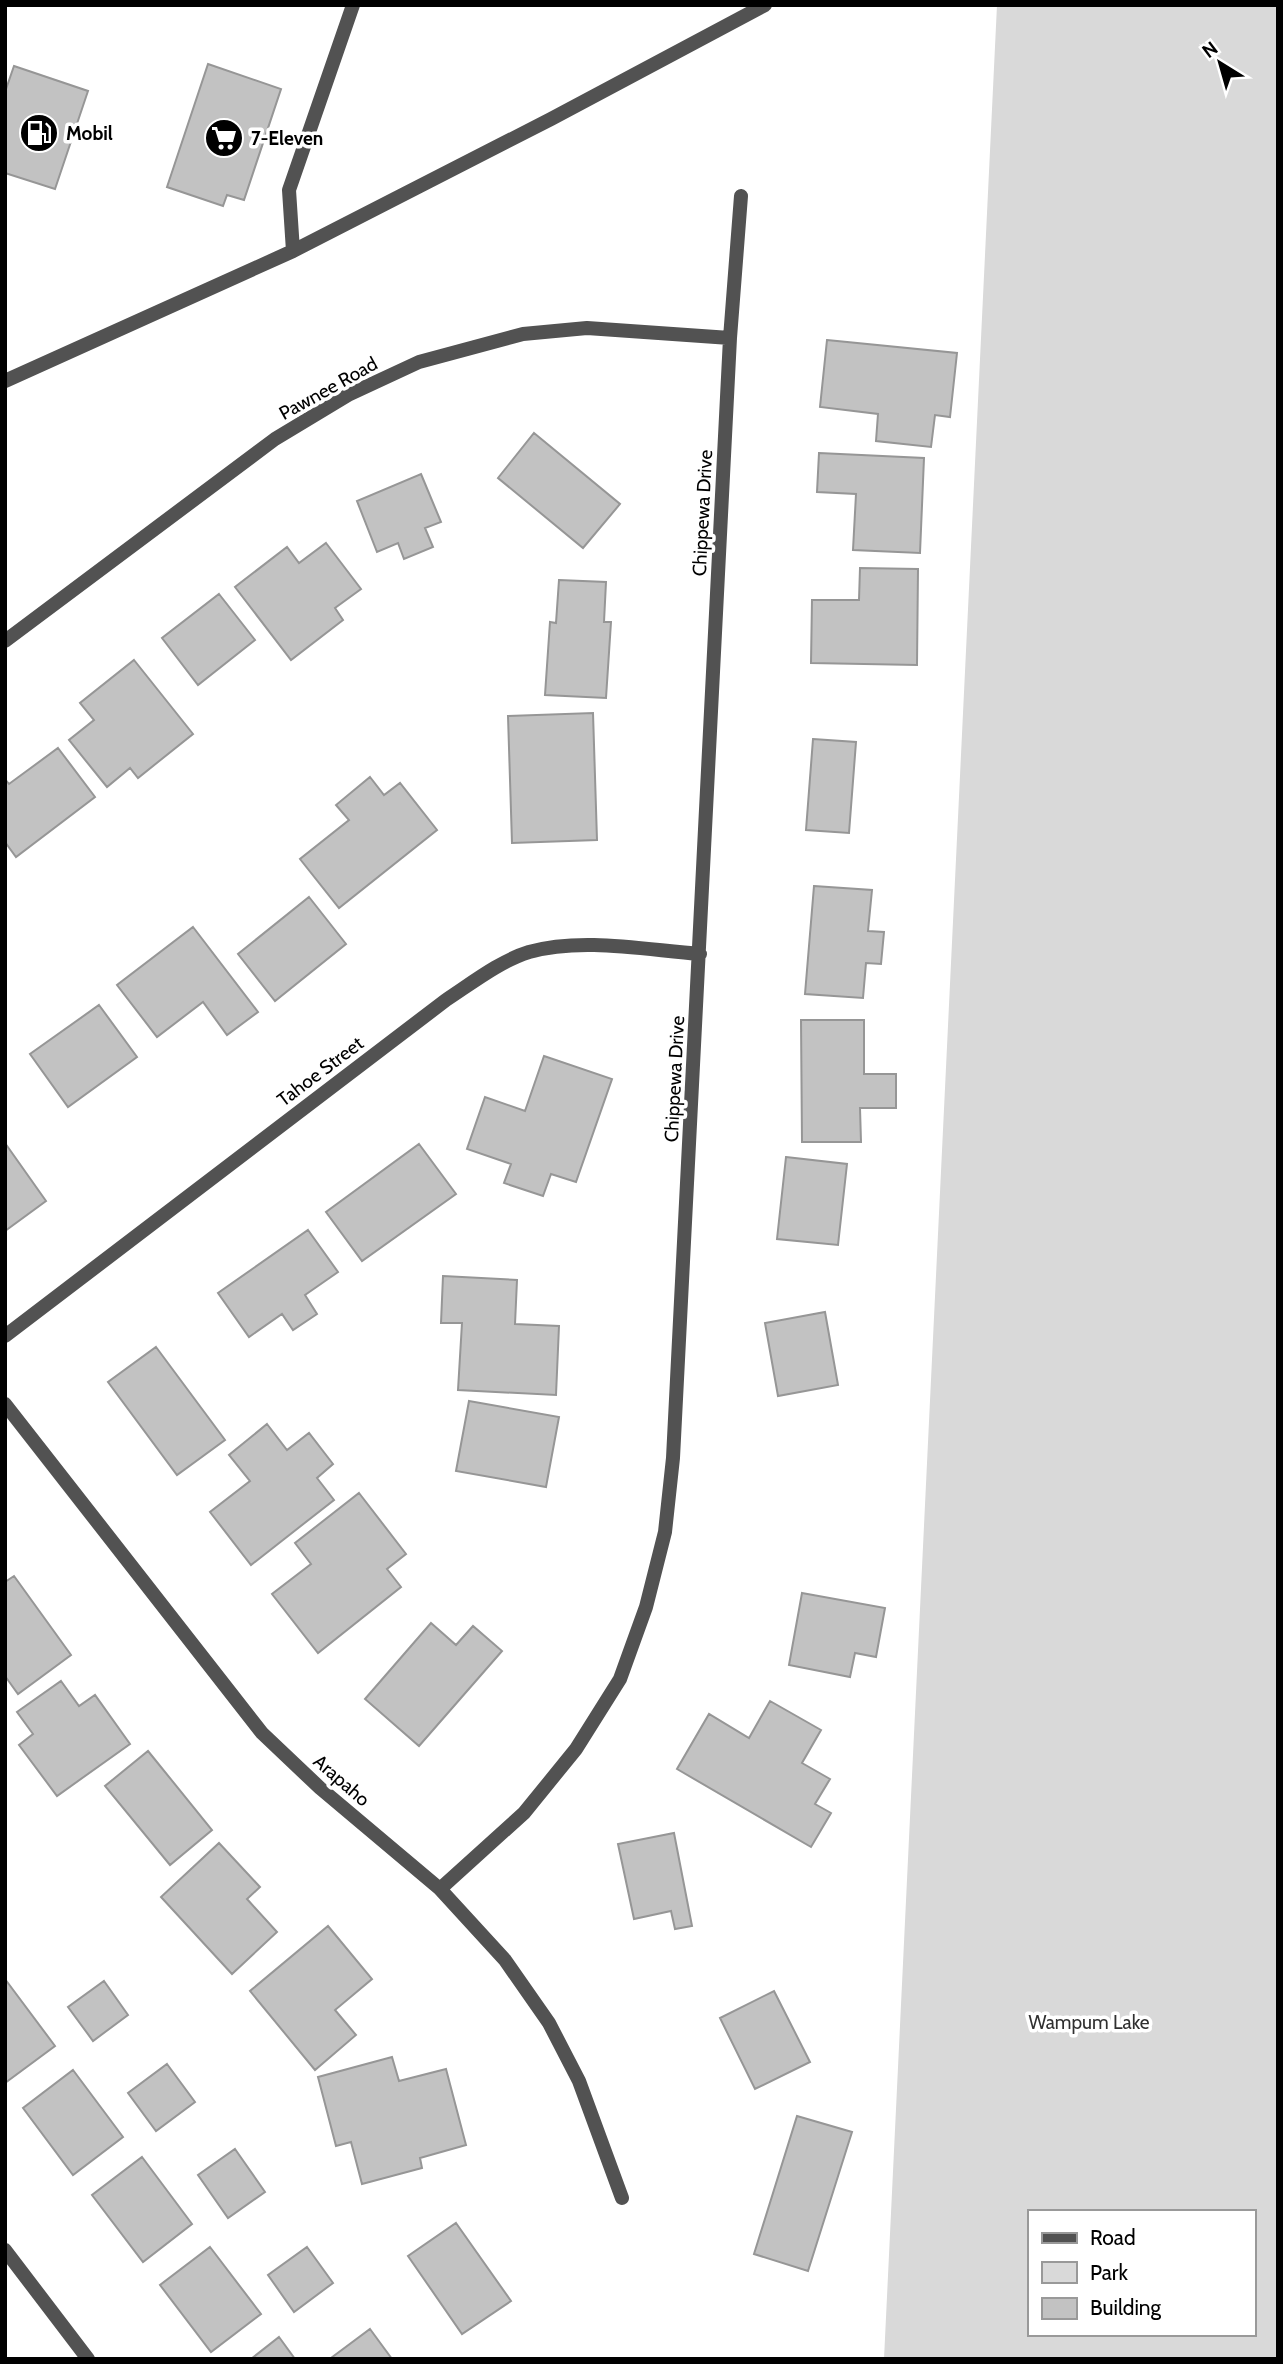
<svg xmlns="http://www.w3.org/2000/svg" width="1283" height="2364" viewBox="0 0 1283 2364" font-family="Cabin,sans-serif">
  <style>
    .green { fill: #d9d9d9; fill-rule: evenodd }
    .building { fill: #c2c2c2; stroke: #969696; stroke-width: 2 }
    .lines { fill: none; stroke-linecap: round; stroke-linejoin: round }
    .service { stroke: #525252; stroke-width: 14 }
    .minor { stroke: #525252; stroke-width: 14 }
    .labels { text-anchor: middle; stroke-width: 7; stroke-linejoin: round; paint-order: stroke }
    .poi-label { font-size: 19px; font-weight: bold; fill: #000; stroke: #fff; text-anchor: start }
    .street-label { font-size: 19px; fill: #000; stroke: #fff }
    .park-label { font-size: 19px; fill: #303030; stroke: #fff }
  </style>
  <rect width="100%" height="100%" fill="#fff"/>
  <path class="green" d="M997,5H1278V2359H884ZM1029,2212H1253V2334H1029Z"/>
  <path class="building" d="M208,64L281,89L244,200L227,195L223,206L167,187Z
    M14,66L88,91L55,189L5,173V92Z
    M827,340L957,353L950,417L935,415L931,447L876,441L878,414L820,407Z
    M534,433L620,504L583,548L498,478Z
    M819,453L924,458L920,553L853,550L856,494L817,492Z
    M421,474L441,522L425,528L433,547L404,559L398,543L377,552L357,501Z
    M326,543L361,589L335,608L343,620L291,660L235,587L287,547L299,563Z
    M860,568L918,569L917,665L811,663L812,600H859Z
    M559,580L606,582L604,622H611L606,698L545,695L550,622L556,623Z
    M219,594L255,640L198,685L162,638Z
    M134,660L193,734L138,778L130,768L107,787L69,740L94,720L80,703Z
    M593,713L597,840L512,843L508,716Z
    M813,739L856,742L849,833L806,830Z
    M58,748L95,797L16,857L5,842V779L9,784Z
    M370,777L384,795L400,783L437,830L339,908L300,859L349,820L336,805Z
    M814,886L872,890L868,931L884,932L881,964L866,963L863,998L805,994Z
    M309,897L346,944L275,1001L238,954Z
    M193,927L258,1012L227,1035L203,1002L157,1037L117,985Z
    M99,1005L137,1057L68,1107L30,1054Z
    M801,1020H864V1074H896V1108H860L861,1142H802Z
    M544,1056L612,1079L576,1182L551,1174L543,1196L504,1183L511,1164L467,1149L485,1097L525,1111Z
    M5,1143L46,1201L5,1231Z
    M419,1144L456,1194L362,1261L326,1212Z
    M786,1157L847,1164L838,1245L777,1239Z
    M308,1230L338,1272L305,1295L317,1314L293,1330L282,1314L249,1337L218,1293Z
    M443,1276L517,1280L515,1324L559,1326L556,1395L458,1390L462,1323H441Z
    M825,1312L838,1385L778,1396L765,1323Z
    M156,1347L225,1440L177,1475L108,1382Z
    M469,1401L559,1417L546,1487L456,1471Z
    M267,1424L287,1450L309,1433L333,1464L317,1478L334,1500L251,1565L210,1512L250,1481L229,1455Z
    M359,1493L406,1554L387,1569L401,1587L318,1653L272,1594L311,1564L295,1543Z
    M14,1576L71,1655L18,1694L5,1676V1582Z
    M802,1593L885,1608L876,1657L855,1653L850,1677L789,1665Z
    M431,1623L456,1645L473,1626L502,1651L419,1746L365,1699Z
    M61,1681L79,1706L95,1695L130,1744L57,1796L19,1745L33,1734L17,1712Z
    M770,1701L821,1730L802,1763L830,1779L815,1804L831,1813L811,1847L677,1769L709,1714L749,1738Z
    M148,1751L212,1830L170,1865L105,1786Z
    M674,1833L692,1926L675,1929L671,1911L634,1919L618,1844Z
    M219,1843L260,1887L247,1899L277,1932L232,1974L161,1897Z
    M328,1926L372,1979L335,2010L356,2035L315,2070L250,1991Z
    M5,1979L55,2046L5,2083Z
    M104,1981L128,2015L93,2041L68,2007Z
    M774,1991L810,2062L755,2089L720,2018Z
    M392,2057L399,2081L446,2069L466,2145L420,2158L422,2168L362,2184L351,2142L336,2146L318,2077Z
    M167,2064L195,2102L156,2131L128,2093Z
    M73,2070L123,2137L73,2175L23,2108Z
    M797,2116L852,2132L808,2271L754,2254Z
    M235,2149L265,2192L228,2218L198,2175Z
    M142,2157L192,2224L143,2262L92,2195Z
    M456,2223L511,2301L462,2334L408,2256Z
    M210,2247L261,2314L211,2352L160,2285Z
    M307,2247L333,2283L294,2312L268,2275Z
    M370,2329L392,2359H331V2358Z
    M279,2337L295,2359H251Z"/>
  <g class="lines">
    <path class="service" d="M293,251L289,190L353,5
      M5,381L293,251L551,119L765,5"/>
    <path class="minor" d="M5,641L275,439L348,395L419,362L523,334L587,328L730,338
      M5,1336L446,1000C472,983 500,961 529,952C582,937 646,950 700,954
      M5,1404L262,1733L320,1788L440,1889L505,1960L549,2023L579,2081L622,2198
      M440,1889L524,1813L576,1749L620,1679L646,1607L665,1532L673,1458L730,338L741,196
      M5,2250L88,2359"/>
  </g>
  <defs>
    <symbol id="fuel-disc" viewBox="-11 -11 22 22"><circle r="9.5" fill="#000" stroke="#fff"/><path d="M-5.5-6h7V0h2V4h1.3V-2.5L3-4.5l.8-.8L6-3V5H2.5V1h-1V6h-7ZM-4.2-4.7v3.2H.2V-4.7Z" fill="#fff"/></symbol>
    <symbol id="supermarket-disc" viewBox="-11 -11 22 22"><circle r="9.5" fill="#000" stroke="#fff"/><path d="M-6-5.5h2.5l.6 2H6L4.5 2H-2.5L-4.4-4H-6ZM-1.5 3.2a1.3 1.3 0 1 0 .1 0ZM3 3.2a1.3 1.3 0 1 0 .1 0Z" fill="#fff"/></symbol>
  </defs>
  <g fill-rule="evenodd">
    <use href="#fuel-disc" x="17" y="111" width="44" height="44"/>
    <use href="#supermarket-disc" x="202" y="116" width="44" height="44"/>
  </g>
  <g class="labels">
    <g class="poi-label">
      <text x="66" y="140">Mobil</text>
      <text x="251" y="145">7-Eleven</text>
    </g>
    <g class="street-label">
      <text transform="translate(328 388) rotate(-29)" y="7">Pawnee Road</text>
      <text transform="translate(702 513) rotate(-87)" y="7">Chippewa Drive</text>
      <text transform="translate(320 1071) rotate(-37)" y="7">Tahoe Street</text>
      <text transform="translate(674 1079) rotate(-87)" y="7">Chippewa Drive</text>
      <text transform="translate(342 1780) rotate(41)" y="7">Arapaho</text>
    </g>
    <g class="park-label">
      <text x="1089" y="2029">Wampum Lake</text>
    </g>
  </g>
  <rect width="1283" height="2364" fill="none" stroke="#000000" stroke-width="14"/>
  <rect x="1028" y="2210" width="228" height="126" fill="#ffffff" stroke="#999999" stroke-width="2"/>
  <rect x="1042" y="2233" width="35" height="10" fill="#525252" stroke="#999999" stroke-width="2"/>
  <text x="1090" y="2245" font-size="21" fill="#000000">Road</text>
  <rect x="1042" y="2262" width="35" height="21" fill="#d9d9d9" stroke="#999999" stroke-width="2"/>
  <text x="1090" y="2280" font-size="21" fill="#000000">Park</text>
  <rect x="1042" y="2298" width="35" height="21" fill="#c2c2c2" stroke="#999999" stroke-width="2"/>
  <text x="1090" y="2315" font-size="21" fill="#000000">Building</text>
  <g transform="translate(1220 63) rotate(323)" stroke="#ffffff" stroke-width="5" paint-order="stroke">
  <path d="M0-5L12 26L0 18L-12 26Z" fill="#000000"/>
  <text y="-10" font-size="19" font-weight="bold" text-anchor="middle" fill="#000000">N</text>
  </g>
</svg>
